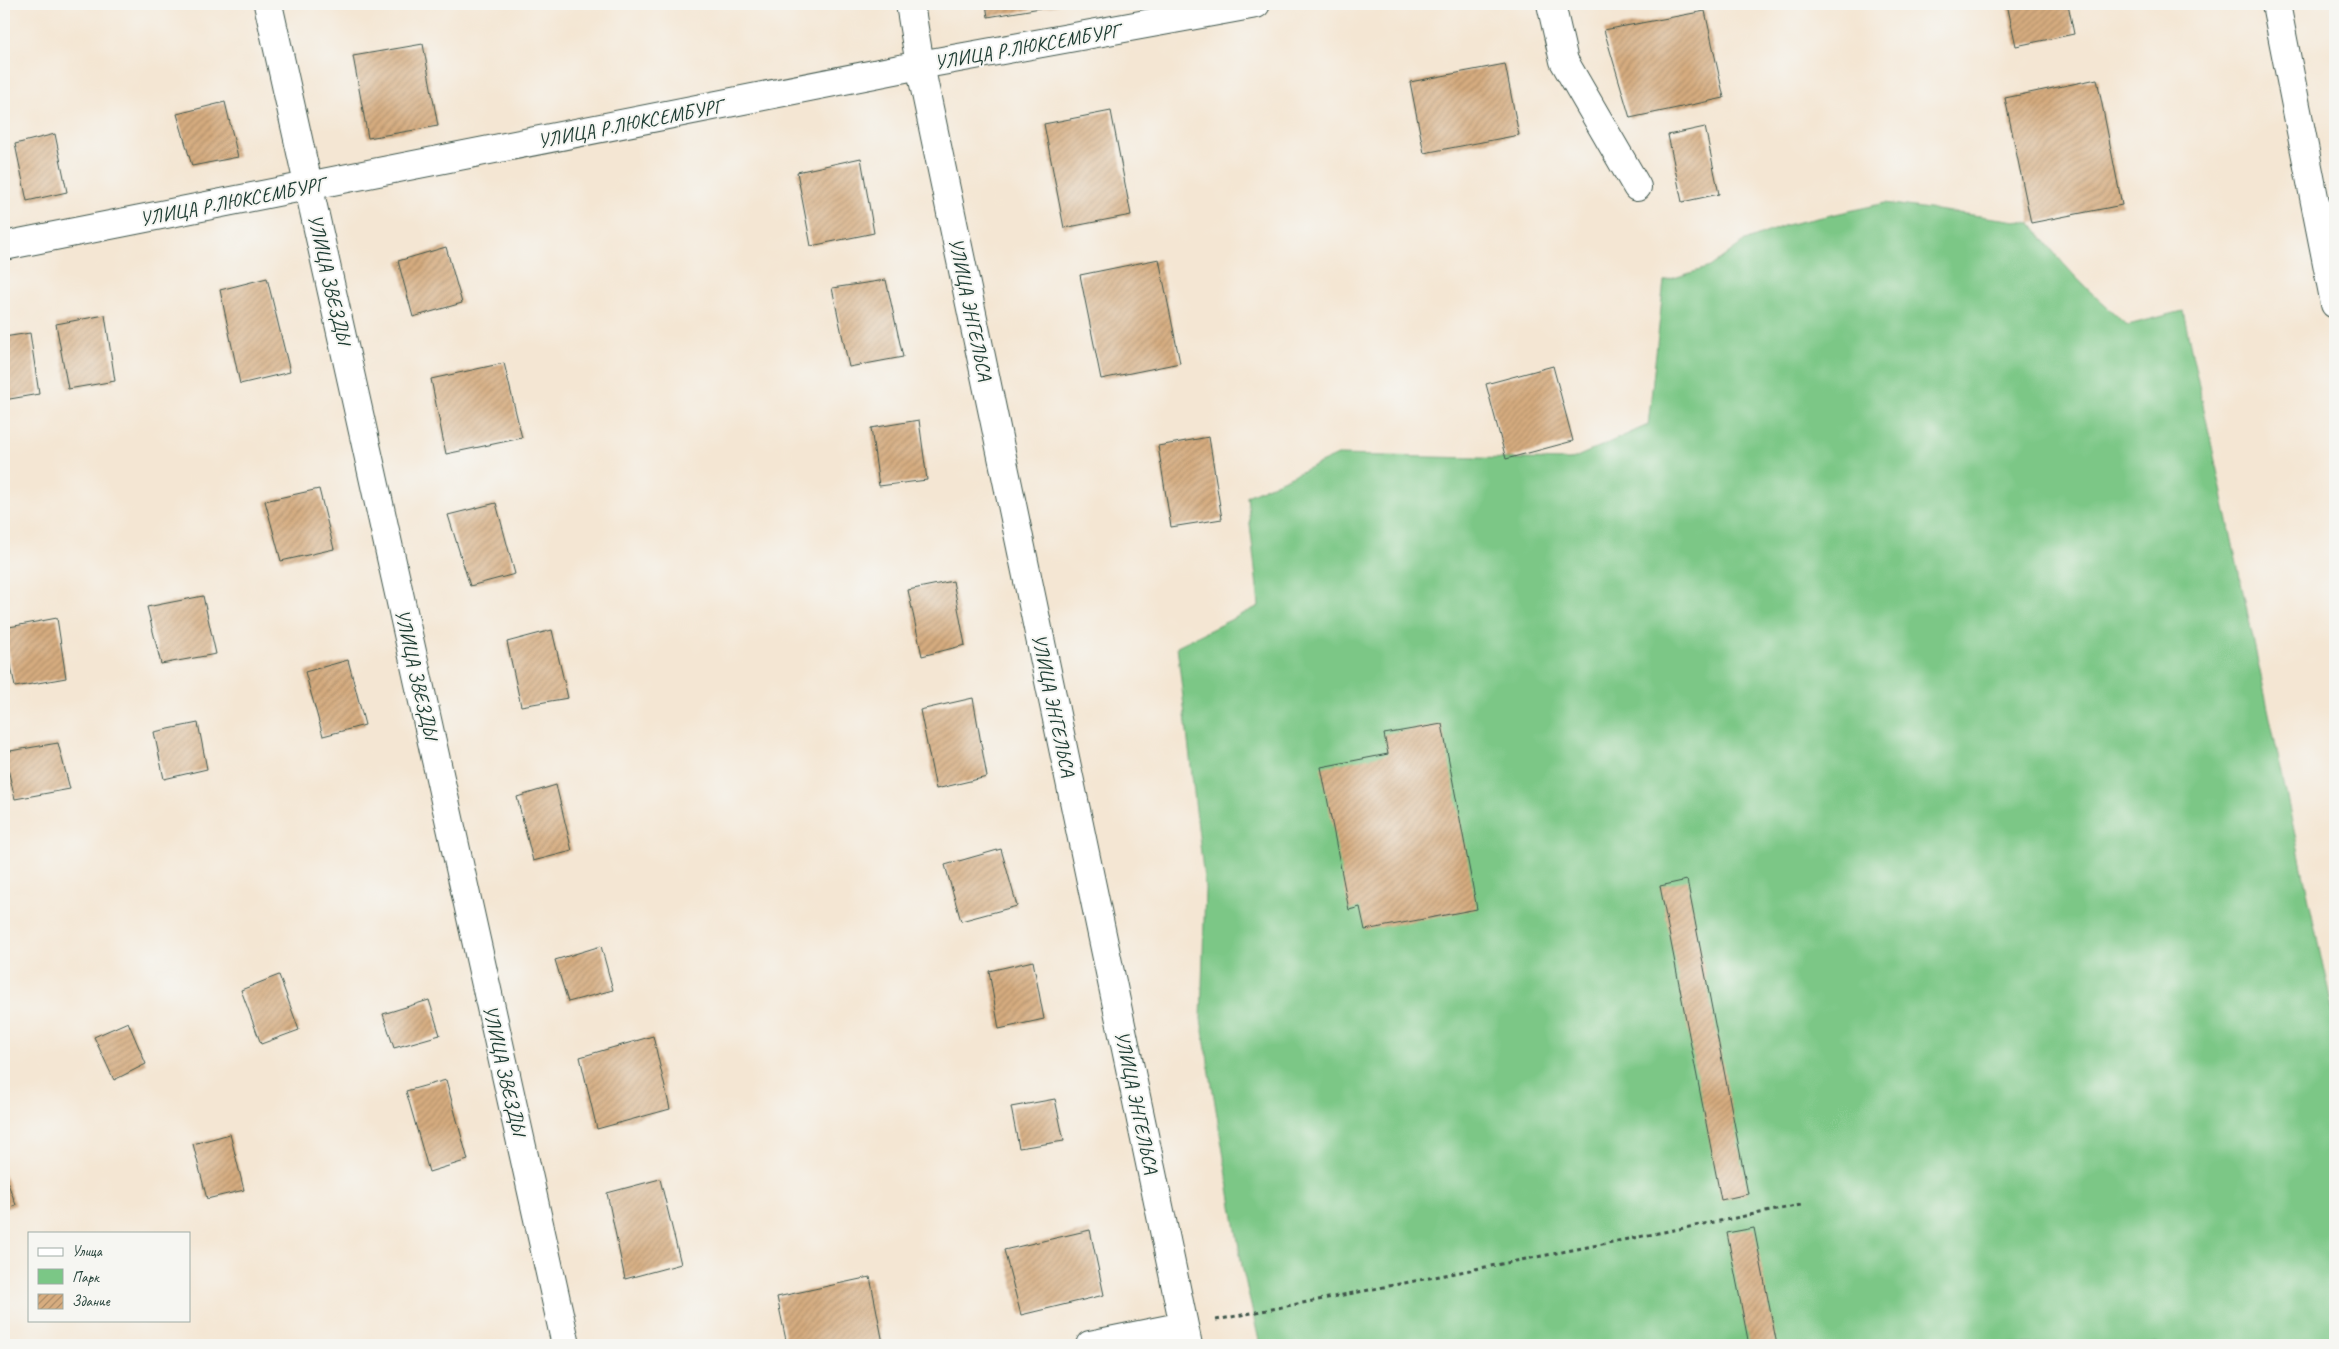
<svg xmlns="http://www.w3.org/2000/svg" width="2339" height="1349" viewBox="0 0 2339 1349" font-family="Caveat,sans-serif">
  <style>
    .green { fill: #7bc786; stroke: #4d825d }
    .building { fill: url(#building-hatch) }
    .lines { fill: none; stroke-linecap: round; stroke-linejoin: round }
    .minor-casing { stroke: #3f564c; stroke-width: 30 }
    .path { stroke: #3f564c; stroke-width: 3; stroke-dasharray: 4 4; stroke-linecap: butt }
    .minor { stroke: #fff; stroke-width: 28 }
    .labels { text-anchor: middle; stroke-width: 4; stroke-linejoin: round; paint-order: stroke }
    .street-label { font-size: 20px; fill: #1f3d34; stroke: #f6f6f2 }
  </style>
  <defs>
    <pattern id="building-hatch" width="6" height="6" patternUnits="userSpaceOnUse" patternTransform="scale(1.25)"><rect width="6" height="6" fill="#d6ac7f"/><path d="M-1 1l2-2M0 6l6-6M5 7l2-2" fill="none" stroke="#ad8d69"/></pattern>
  </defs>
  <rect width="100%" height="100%" fill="#f6f6f2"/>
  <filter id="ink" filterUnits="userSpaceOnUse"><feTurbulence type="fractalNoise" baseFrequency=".02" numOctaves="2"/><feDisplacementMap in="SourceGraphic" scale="10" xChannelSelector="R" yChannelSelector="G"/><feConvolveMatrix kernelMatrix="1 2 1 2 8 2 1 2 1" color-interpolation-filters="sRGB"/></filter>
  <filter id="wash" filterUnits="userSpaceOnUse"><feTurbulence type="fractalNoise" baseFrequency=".0096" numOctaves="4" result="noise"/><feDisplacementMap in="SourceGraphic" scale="20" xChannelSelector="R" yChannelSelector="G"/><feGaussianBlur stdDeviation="1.12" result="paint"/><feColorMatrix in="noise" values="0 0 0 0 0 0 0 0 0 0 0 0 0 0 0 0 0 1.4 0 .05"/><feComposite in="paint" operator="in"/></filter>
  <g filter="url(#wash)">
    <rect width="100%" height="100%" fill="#f4e6d3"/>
    <path class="green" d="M1885,203L2031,223C2060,263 2090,294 2128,325L2183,311L2335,1022V1345H1260L1242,1266L1201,1019L1205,888L1177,646L1259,606L1247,496L1338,455L1570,460L1648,425L1664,281L1710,267L1745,241L1786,225Z"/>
    <g id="blocks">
      <path class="building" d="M986,4H1058V5L988,17Z
        M2007,4H2068L2074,34L2016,46Z
        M1705,11L1724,98L1630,118L1604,30Z
        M423,44L438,126L368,138L353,56Z
        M1505,64L1519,135L1424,153L1410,82Z
        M2097,79L2122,205L2031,223L2005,98Z
        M225,102L238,157L192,166L177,114Z
        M1111,111L1131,215L1064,228L1044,124Z
        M1705,127L1719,194L1682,202L1668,135Z
        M55,134L67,192L27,201L15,144Z
        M861,158L874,233L811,246L797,172Z
        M446,247L462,303L413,317L398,261Z
        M1159,259L1180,363L1101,379L1080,275Z
        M267,278L290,372L240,384L220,290Z
        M886,280L903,357L849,367L832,288Z
        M105,315L115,381L68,389L56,324Z
        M30,333L39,394L4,400V337Z
        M504,363L522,438L446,454L431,379Z
        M1553,366L1573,441L1506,459L1486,384Z
        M919,420L927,480L879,486L871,428Z
        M1209,437L1222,519L1171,527L1158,446Z
        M319,489L334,549L281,561L265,501Z
        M496,503L515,574L470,586L448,515Z
        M953,581L965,645L922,656L908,590Z
        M203,596L216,654L161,664L147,607Z
        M57,618L66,678L15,687L4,628Z
        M552,630L568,698L521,706L507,642Z
        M348,660L365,725L323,736L305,672Z
        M973,698L987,777L936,789L920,710Z
        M198,723L207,769L164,779L154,732Z
        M1442,724L1477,909L1365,930L1360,907L1349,910L1321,767L1388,754L1384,734Z
        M58,743L70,789L15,799L4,752Z
        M556,785L572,851L533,861L517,797Z
        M1001,849L1017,906L961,921L945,865Z
        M1687,880L1748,1194L1721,1200L1660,886Z
        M601,946L613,990L568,1002L555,960Z
        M1033,961L1044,1019L999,1029L989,971Z
        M279,975L299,1030L261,1044L241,990Z
        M429,1000L440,1035L394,1048L383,1014Z
        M128,1022L146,1064L114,1080L94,1037Z
        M653,1036L670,1109L597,1129L580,1057Z
        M446,1080L468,1160L429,1172L406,1091Z
        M1055,1099L1064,1141L1019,1148L1011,1107Z
        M230,1134L244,1190L207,1199L193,1144Z
        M4,1173L16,1205L4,1209Z
        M660,1179L681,1264L625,1279L607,1193Z
        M1754,1228L1777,1345H1749L1727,1233Z
        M1090,1230L1104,1295L1021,1315L1004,1250Z
        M870,1277L883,1343L871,1345H787L777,1297Z"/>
    </g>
  </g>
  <g filter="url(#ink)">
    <use href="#blocks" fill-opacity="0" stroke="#3f564c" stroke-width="1"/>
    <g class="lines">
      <defs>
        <path id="minor" d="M268,4L566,1345
          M910,4L920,65L1188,1345
          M1551,4L1564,61L1637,187
          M2276,4L2335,304
          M4,246L920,65L1256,4
          M1090,1345L1184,1326"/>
      </defs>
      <use href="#minor" class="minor-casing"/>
      <path class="path" d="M1216,1320L1801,1205"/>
      <use href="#minor" class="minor"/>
    </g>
  </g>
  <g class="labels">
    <g class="street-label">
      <text transform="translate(1027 46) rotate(-10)" y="7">УЛИЦА Р.ЛЮКСЕМБУРГ</text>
      <text transform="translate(630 123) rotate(-11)" y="7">УЛИЦА Р.ЛЮКСЕМБУРГ</text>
      <text transform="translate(232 201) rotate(-11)" y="7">УЛИЦА Р.ЛЮКСЕМБУРГ</text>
      <text transform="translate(330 279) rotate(77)" y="7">УЛИЦА ЗВЕЗДЫ</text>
      <text transform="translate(971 309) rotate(78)" y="7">УЛИЦА ЭНГЕЛЬСА</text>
      <text transform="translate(417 674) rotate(77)" y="7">УЛИЦА ЗВЕЗДЫ</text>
      <text transform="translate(1054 705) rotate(78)" y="7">УЛИЦА ЭНГЕЛЬСА</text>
      <text transform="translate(505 1070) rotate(77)" y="7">УЛИЦА ЗВЕЗДЫ</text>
      <text transform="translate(1137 1102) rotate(78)" y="7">УЛИЦА ЭНГЕЛЬСА</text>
    </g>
  </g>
  <rect width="2339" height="1349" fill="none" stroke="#f6f6f2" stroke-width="20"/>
  <rect x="28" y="1232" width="162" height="90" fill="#f6f6f2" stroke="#a0aca6"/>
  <rect x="38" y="1248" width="25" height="8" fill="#ffffff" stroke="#a0aca6"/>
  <text x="72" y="1256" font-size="15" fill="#1f3d34">Улица</text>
  <rect x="38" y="1269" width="25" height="15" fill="#7bc786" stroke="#a0aca6"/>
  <text x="72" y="1282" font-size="15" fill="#1f3d34">Парк</text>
  <rect x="38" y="1294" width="25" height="15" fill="url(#building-hatch)" stroke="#a0aca6"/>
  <text x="72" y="1306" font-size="15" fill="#1f3d34">Здание</text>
</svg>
